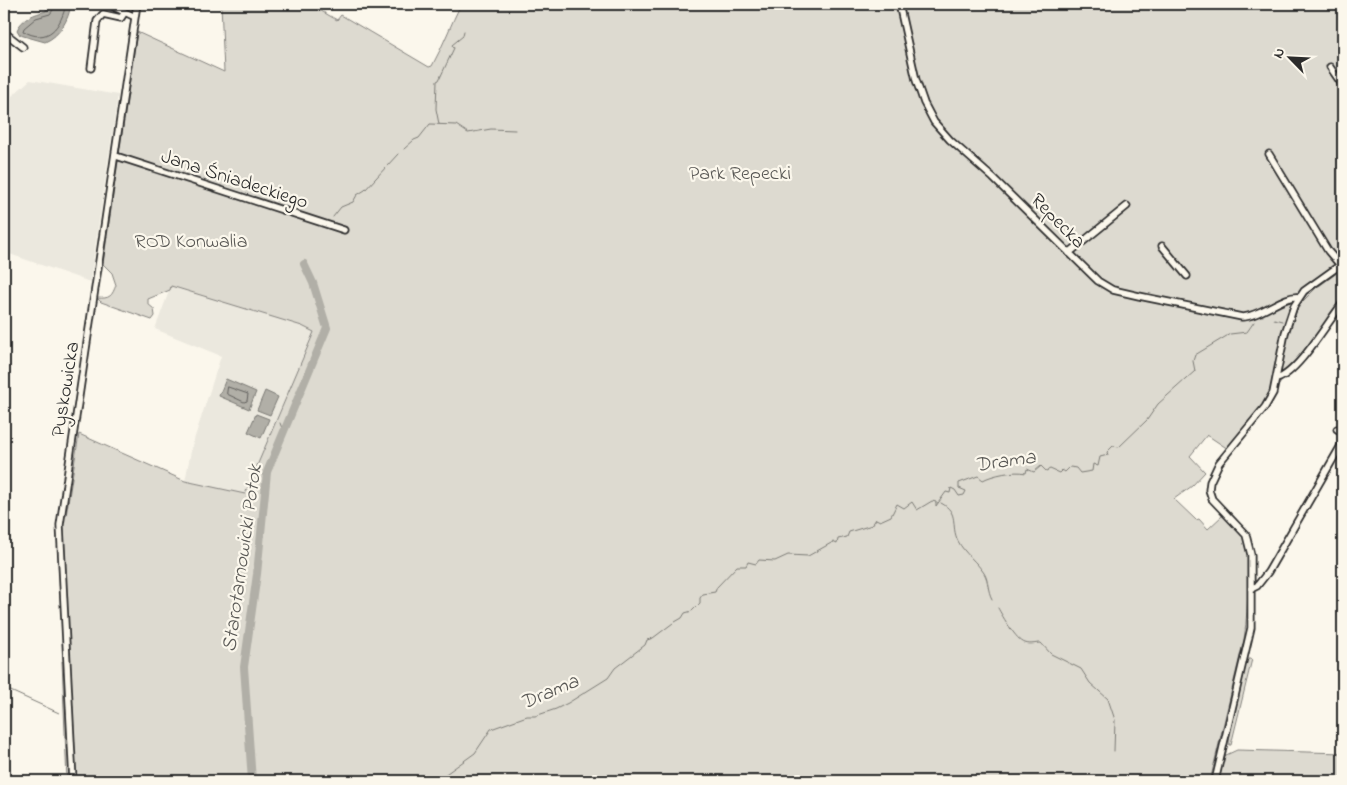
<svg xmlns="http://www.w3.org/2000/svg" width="1347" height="785" viewBox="0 0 1347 785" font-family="'Indie Flower',sans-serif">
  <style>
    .built { fill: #ebe8de }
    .green { fill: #dddad0; stroke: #84827e }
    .water { fill: #b1afa7; stroke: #7b7a75 }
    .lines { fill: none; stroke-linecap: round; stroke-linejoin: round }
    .shore { stroke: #61605d; stroke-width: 1 }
    .stream { stroke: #7b7a75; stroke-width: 1 }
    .river { stroke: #b1afa7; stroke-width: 8 }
    .minor-casing { stroke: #2b2b2b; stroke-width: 9 }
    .minor { stroke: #fbf7ec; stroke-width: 5.5 }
    .labels { text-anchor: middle; stroke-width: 4.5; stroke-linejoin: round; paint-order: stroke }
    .park-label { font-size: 20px; fill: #585754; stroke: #fbf7ec }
    .street-label { font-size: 20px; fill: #2b2b2b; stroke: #fbf7ec }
    .water-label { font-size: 21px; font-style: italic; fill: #5a5956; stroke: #fbf7ec }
  </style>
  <rect width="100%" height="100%" fill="#fbf7ec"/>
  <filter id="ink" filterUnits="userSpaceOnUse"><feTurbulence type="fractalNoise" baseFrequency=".02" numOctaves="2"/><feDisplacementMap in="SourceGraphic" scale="10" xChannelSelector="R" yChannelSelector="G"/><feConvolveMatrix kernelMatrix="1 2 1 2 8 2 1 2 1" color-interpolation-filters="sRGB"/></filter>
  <g filter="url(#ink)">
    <path class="built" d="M30,80L118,95L90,282L4,252L6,198L4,197V103Z
      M171,286L315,330L245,494L185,481L192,446L221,356L155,329Z"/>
    <path class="green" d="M221,4H309L337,20L341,15L429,67L432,66C443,46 451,24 461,4H1343V303L1309,343L1266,403L1228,449L1207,435L1190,456L1205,472L1192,486L1174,499L1196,520L1199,519L1208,529L1223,515C1230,523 1242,531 1246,542C1251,557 1247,621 1244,639L1210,781H75L63,514L66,516L79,434L185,481L245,494L314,332L302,326L171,286L170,290L148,299V304L154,309L155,316L152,320L101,302L97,298C110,299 112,296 116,285L112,273L103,264L137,32L224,72Z
      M1247,659H1252L1231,745H1229L1230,729Z
      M62,661L64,663L71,781H67Z
      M1237,750L1343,753V781H1219L1224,756Z"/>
    <path class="water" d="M47,4H71C69,19 60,36 45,42L20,35L17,30C22,18 35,14 46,11Z
      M226,379L256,392L249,409L219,396Z
      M265,391L278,397L270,415L257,410Z
      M256,414L269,419L261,438L248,432Z"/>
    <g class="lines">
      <path class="shore" d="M52,4L53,10L50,14L36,18L24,28L23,31C48,45 61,27 66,4
        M228,387L248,394L247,401L244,402L227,394Z"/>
      <path class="stream" d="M463,35L464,31
        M439,124L436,109L437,81L439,80L454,48L452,45L463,36
        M404,149L414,140L419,138L430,124L456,125L468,133L491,129L515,130
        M333,217L341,207L353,202L357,195L365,190L398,154
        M1319,286L1341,270
        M1262,316H1263
        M1293,317L1302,302L1316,288
        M1274,319L1282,321
        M280,423L283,431
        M941,503C960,513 950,525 958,541C964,553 977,562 984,573C989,581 987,590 992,599
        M998,608C1003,617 1016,640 1025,643C1031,645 1035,643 1041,643L1051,654L1081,669L1090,683L1108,699L1115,720L1114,751
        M675,622L682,618L685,613L692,611L700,603V598L703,594L715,592L717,587L737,566H746L748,562L756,564L759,560L775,561L788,555L808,556L833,542L837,544L838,539L847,537L849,532L872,525L876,519L880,521L891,516L897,504L904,508L912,502L917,510L932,501L936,502V506L946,492L950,493L951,488L955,490L959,496L964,495L966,491L959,488V483L978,476L983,480C992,475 1015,470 1026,473L1027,469L1034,472L1041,466L1046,471L1050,469L1059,473L1062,470L1065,472L1070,467L1076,468L1080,473L1092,471L1093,464L1098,466L1100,457L1108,455L1107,452L1113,446L1119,447L1147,420L1158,404L1195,371L1193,361L1195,355L1230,334L1247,332L1254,322
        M4,688L59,713
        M436,781L475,753L491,729L527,716H535L556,709L568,703L608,678L615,668L645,645L647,640L653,638L673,623"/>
      <path class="river" d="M252,781L244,667L257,574L267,472L327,328L313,283L304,264"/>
      <defs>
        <path id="minor" d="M108,4L135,17
          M899,4L916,80L924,103L934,122L950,140L993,178L1098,281L1113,290L1139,296L1242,317C1260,317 1285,294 1299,297
          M4,32L23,47
          M1330,67L1343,86
          M91,68L97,21L103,14L121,18L125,12
          M1269,154L1328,251L1340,265
          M116,156L344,230
          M1162,246L1187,276
          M1069,253L1127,206
          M1277,379C1299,372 1328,321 1343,303
          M1337,429L1343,433
          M1251,589L1257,586L1268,572L1343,442
          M73,781L60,525L137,4
          M1215,781L1251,628V555L1246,535L1212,499L1209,490L1210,482L1219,463L1265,407L1273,393L1285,333L1294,306L1304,291L1343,263"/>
      </defs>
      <use href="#minor" class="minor-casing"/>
      <use href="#minor" class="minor"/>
    </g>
  </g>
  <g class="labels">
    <g class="park-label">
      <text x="740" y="179">Park Repecki</text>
      <text x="191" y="247">ROD Konwalia</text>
    </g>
    <g class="street-label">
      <text transform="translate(235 178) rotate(18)" y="7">Jana Śniadeckiego</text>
      <text transform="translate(1059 220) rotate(45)" y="7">Repecka</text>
      <text transform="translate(64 389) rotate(-81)" y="7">Pyskowicka</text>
    </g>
    <g class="water-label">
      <text transform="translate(1005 460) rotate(-8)" y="7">Drama</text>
      <text transform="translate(241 558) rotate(-82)" y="7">Starotarnowicki Potok</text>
      <text transform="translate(549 691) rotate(-23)" y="7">Drama</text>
    </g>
  </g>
  <rect width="1347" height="785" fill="none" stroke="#fbf7ec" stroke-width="20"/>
  <rect x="10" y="10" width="1327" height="765" fill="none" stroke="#2b2b2b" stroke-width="2" filter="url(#ink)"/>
  <g transform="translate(1290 58) rotate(294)" stroke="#fbf7ec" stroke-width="4" paint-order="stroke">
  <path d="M0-4L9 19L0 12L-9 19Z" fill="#2b2b2b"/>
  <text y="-8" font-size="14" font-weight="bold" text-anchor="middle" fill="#2b2b2b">N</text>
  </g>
</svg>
